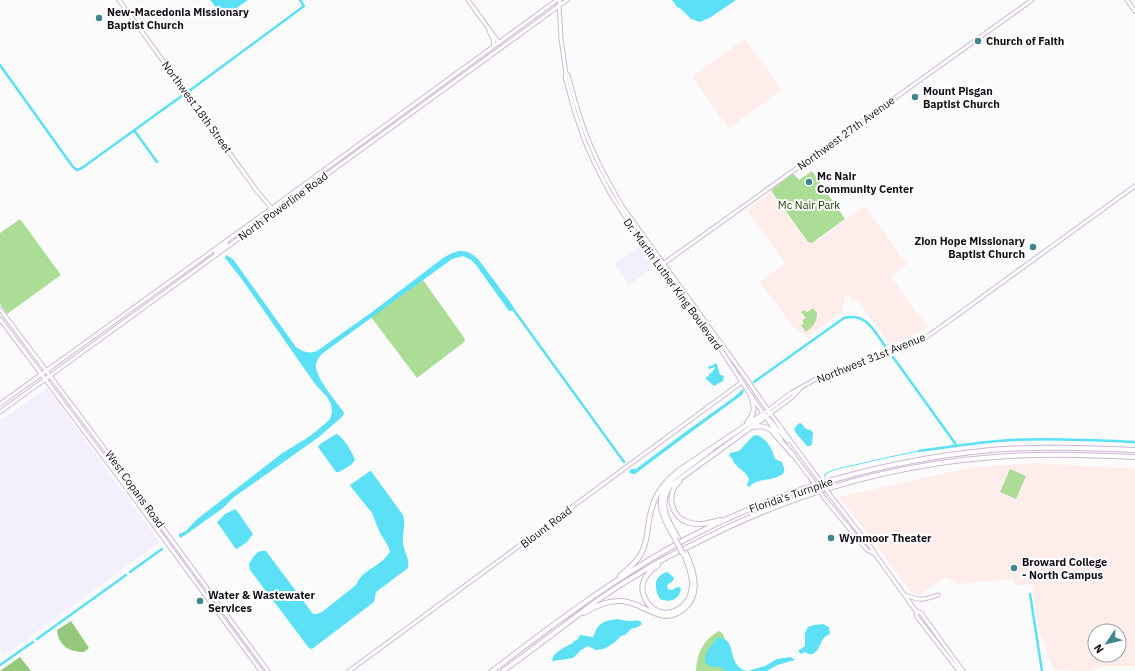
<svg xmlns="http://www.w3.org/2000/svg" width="1135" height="671" viewBox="0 0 1135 671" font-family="'IBM Plex Sans',sans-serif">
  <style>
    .industrial { fill: #f3effc }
    .education { fill: #feedeb; fill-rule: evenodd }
    .green { fill: #acdd97 }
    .forest { fill: #94c97c }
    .water { fill: #5be0f6 }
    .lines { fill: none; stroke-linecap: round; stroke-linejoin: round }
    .stream { stroke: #5be0f6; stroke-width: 1 }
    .canal { stroke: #5be0f6; stroke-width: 2.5 }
    .secondary-casing { stroke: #ceb8d4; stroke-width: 5 }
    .primary-casing { stroke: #ceb8d4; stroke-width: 5 }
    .highway-casing { stroke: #ceb8d4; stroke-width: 6 }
    .secondary { stroke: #fff; stroke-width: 3 }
    .primary { stroke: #fff; stroke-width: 3 }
    .highway { stroke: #fff; stroke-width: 4 }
    .secondary-bridge-casing { stroke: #ceb8d4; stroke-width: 5; stroke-linecap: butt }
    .highway-bridge-casing { stroke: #ceb8d4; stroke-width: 6; stroke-linecap: butt }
    .secondary-bridge { stroke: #fff; stroke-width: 3 }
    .highway-bridge { stroke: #fff; stroke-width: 4 }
    .poi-dot { fill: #3f868f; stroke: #fff; stroke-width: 1.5 }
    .labels { text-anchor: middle; stroke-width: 4; stroke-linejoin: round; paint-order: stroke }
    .poi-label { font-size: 11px; font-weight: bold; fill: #160e18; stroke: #fff; text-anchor: start }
    .street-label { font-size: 11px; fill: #160e18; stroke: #fff }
    .park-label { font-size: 11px; fill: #1e4009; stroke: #fff }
  </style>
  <rect width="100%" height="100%" fill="#fbfbfb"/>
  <path class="industrial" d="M639,246L654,267L629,285L614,264Z
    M47,388L160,542L4,656L0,651V421Z"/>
  <path class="education" d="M745,39L782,90L729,128L692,77Z
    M771,192L808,243L810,244L813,243L865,206L907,264L892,276L891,278L928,327L891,346L858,301L853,302L849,296H845L842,312L807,337L795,329L760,282L785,263L747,210Z
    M1035,463L1135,469V666H1106L1091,671L1055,670L1049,658L1038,626L1032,584L1015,586L1013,579L958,584L946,577L918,596L911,592L861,525L839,497L973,467ZM1095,631H1119V655H1095Z"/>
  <path class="green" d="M812,171L845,219L812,243L808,242L772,192L771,190L792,174L795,175L799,180Z
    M20,219L61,275L7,314L0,304V233Z
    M423,280L465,339L464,342L417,378L371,317Z
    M813,308L817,313C817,323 813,326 806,332L801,325L804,324L802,321L806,318L801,312L804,310L807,312Z
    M1010,469L1026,476L1016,499L1000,492Z
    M719,631L723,634L736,668L741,671H696C697,653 703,640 719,631Z"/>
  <path class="forest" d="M71,621L89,648L84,652C69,652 58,645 57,630Z
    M20,657L31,671H0Z"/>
  <path class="water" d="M210,0H248L224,17Z
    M672,0H736L711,17L700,22L691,19L681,9L677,7Z
    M459,251C467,251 472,253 478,259L511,303L514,308L511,311H509L476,265L471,260L463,256L452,259L323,353C320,356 317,359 316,364C314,376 336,401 343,411L344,413L343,416L319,437L234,497L223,508L181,538L179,536V534L186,531L196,520L281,454L310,436L326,423L330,419L332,412L331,404L327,397L315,384L241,278L225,258L226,255L233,259L296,347C303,352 309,354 317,351L372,312L443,258L452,253Z
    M714,363L717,364L720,375L724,376L723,381L714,386L706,379V377L709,376V374L711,373L715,368V367L709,369L708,368L709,366L714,365Z
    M743,389L744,391L742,395C706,421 670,447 635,474H632L629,472L631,469H636L688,430L733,398Z
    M799,423H801L806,429L811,430L813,433L812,445L809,446H807L796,433L794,429Z
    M336,434C342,435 353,453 355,460L351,465L339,472H336L318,447L320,444Z
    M757,435C767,439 772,448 775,459L782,462C783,465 785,469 784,472C780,480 760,479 754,483C752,484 750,486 749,487H748L747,484L749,480C747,472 740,470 735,464C733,461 733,458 729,456L730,453L739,451L753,436Z
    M370,471H371L403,515C406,525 402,533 403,543C404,552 410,559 408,568L376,592L374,602L312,649L309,648L250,570L249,564C253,557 258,548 266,551L313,614H317L322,612L356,585C362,569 383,566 390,551L388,546L380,533L372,513L351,487L350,485Z
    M235,509L238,512L253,534L247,542L237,549L235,548L217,522L225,514Z
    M667,572L671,575L674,578L672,582L668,584L667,587L668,589L672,590L677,587H679L681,589C679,600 670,603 660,599C654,589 653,576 667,572Z
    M618,619C622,620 627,621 631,621C635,621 636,620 640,621L642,624L638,627L631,629L625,635L621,636L615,642L604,649L596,650L588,646L581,650L573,658L553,661L552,660C554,651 566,647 573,643L574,641L577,640L580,635L593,637C595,634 595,631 597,628C602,621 610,620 618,619Z
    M823,624L829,627L830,634C829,634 824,637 824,638C819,644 817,660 805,652L801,654L798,651L805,646V633L808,627L814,625Z
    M717,638C739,636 725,666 747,671H725C721,665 717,668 711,666C696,662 712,644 717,638Z
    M791,657L795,660L777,665L767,671H748L765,666L777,659Z"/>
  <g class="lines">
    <path class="stream" d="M825,477V474C834,469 845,467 855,465C876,460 898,455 919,451"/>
    <path class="canal" d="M0,65L73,167L77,170L82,168L183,95
      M189,91L304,6L300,0
      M134,130L157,162
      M513,309L624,462
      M893,357L957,446
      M754,382L844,318C866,312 874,331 885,346
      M919,451C950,447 980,442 1010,440C1052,438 1093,440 1135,442
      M130,572L162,549
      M1030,594L1042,671
      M37,639L126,575
      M0,665L33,642"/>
    <defs>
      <path id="secondary" d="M119,0L257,191L273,210
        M468,0L499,43
        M560,0L559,5L561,39L566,73L565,77L575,113L585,142L594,162L610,193L633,229L716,342L751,396L781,439
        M489,31L493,39L494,46
        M566,73L568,75C573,94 578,113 585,131C595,159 609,184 624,209L746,378L770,413L818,478
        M215,256L216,252L226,244L227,240
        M663,264L1032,0
        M0,309L101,444L268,671
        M0,319L120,479L261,671
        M0,404L272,208L557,0
        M0,412L567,0
        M767,417L788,441
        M793,455L812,480
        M830,495L873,550L875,554L916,611L917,617L959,671
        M825,499L867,550L875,554
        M905,595C921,601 922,600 938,595
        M916,611L921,613L963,671
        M349,671L742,382"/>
      <path id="primary" d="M1127,0L1135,11
        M763,414L791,393L818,378L896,349L928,336L949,321L1135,186
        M765,417L791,398L800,389"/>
      <path id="highway" d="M747,423C755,414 755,407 751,396
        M753,427C760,425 765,426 771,430L793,455
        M680,481C666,492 670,516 687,522C698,526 710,523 721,520
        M674,537C663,518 652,500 671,480L711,450
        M678,538C667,519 658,507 670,486L765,417
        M658,565C649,571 640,581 643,593C652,625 692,615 692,584C692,573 688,564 684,554
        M620,576C628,569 636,563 641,554C646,545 647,536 648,527C651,502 658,487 678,471L763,414
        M584,613C596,606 608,600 622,601C637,602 650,614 665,616C672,616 679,613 684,609C702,594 694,570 686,553
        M492,671C554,624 617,576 686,539C780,489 886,460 991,450C1039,446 1087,448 1135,450
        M503,671C531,651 558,630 586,609C607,592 632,578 655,564C667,557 679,551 692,545C785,496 888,465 994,457C1041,453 1088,455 1135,457"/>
    </defs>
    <use href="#secondary" class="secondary-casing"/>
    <use href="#primary" class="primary-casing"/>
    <use href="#highway" class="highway-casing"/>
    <use href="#secondary" class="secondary"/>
    <use href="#primary" class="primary"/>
    <use href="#highway" class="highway"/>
    <defs>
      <path id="secondary-bridge" d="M818,478L830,495
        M812,480L825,499"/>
      <path id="highway-bridge" d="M675,539L683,554"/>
    </defs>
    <use href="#secondary-bridge" class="secondary-bridge-casing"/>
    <use href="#highway-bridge" class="highway-bridge-casing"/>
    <use href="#secondary-bridge" class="secondary-bridge"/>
    <use href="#highway-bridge" class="highway-bridge"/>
  </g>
  <g class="poi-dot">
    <circle cx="99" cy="18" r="4"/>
    <circle cx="978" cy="41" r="4"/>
    <circle cx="915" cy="97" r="4"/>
    <circle cx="809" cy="182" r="4"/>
    <circle cx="1033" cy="247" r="4"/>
    <circle cx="831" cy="538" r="4"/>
    <circle cx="1014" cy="568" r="4"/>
    <circle cx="200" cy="601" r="4"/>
  </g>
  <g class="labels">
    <g class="poi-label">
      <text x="107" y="16">New-Macedonia Missionary<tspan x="107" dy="13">Baptist Church</tspan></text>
      <text x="986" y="45">Church of Faith</text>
      <text x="923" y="95">Mount Pisgan<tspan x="923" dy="13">Baptist Church</tspan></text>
      <text x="817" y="180">Mc Nair<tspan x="817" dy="13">Community Center</tspan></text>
      <text x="1025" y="245" text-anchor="end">Zion Hope Missionary<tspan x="1025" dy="13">Baptist Church</tspan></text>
      <text x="839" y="542">Wynmoor Theater</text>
      <text x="1022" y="566">Broward College<tspan x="1022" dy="13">- North Campus</tspan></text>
      <text x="208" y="599">Water &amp; Wastewater<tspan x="208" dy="13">Services</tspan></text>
    </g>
    <g class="street-label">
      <text transform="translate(197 107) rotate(54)" y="4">Northwest 18th Street</text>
      <text transform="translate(846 133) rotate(-36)" y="4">Northwest 27th Avenue</text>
      <text transform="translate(283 206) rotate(-36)" y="4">North Powerline Road</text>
      <text transform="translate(673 284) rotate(54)" y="4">Dr. Martin Luther King Boulevard</text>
      <text transform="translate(871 358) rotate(-22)" y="4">Northwest 31st Avenue</text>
      <text transform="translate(135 489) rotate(54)" y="4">West Copans Road</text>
      <text transform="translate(791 495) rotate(-19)" y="4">Florida's Turnpike</text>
      <text transform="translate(546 527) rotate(-37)" y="4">Blount Road</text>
    </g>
    <g class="park-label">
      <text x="809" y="209">Mc Nair Park</text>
    </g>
  </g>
  <g transform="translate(1107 643) rotate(235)"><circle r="19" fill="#ffffff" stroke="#a29fa3"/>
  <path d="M0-3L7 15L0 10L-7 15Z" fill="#3f868f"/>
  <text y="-6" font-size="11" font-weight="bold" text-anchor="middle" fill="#160e18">N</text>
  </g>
</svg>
